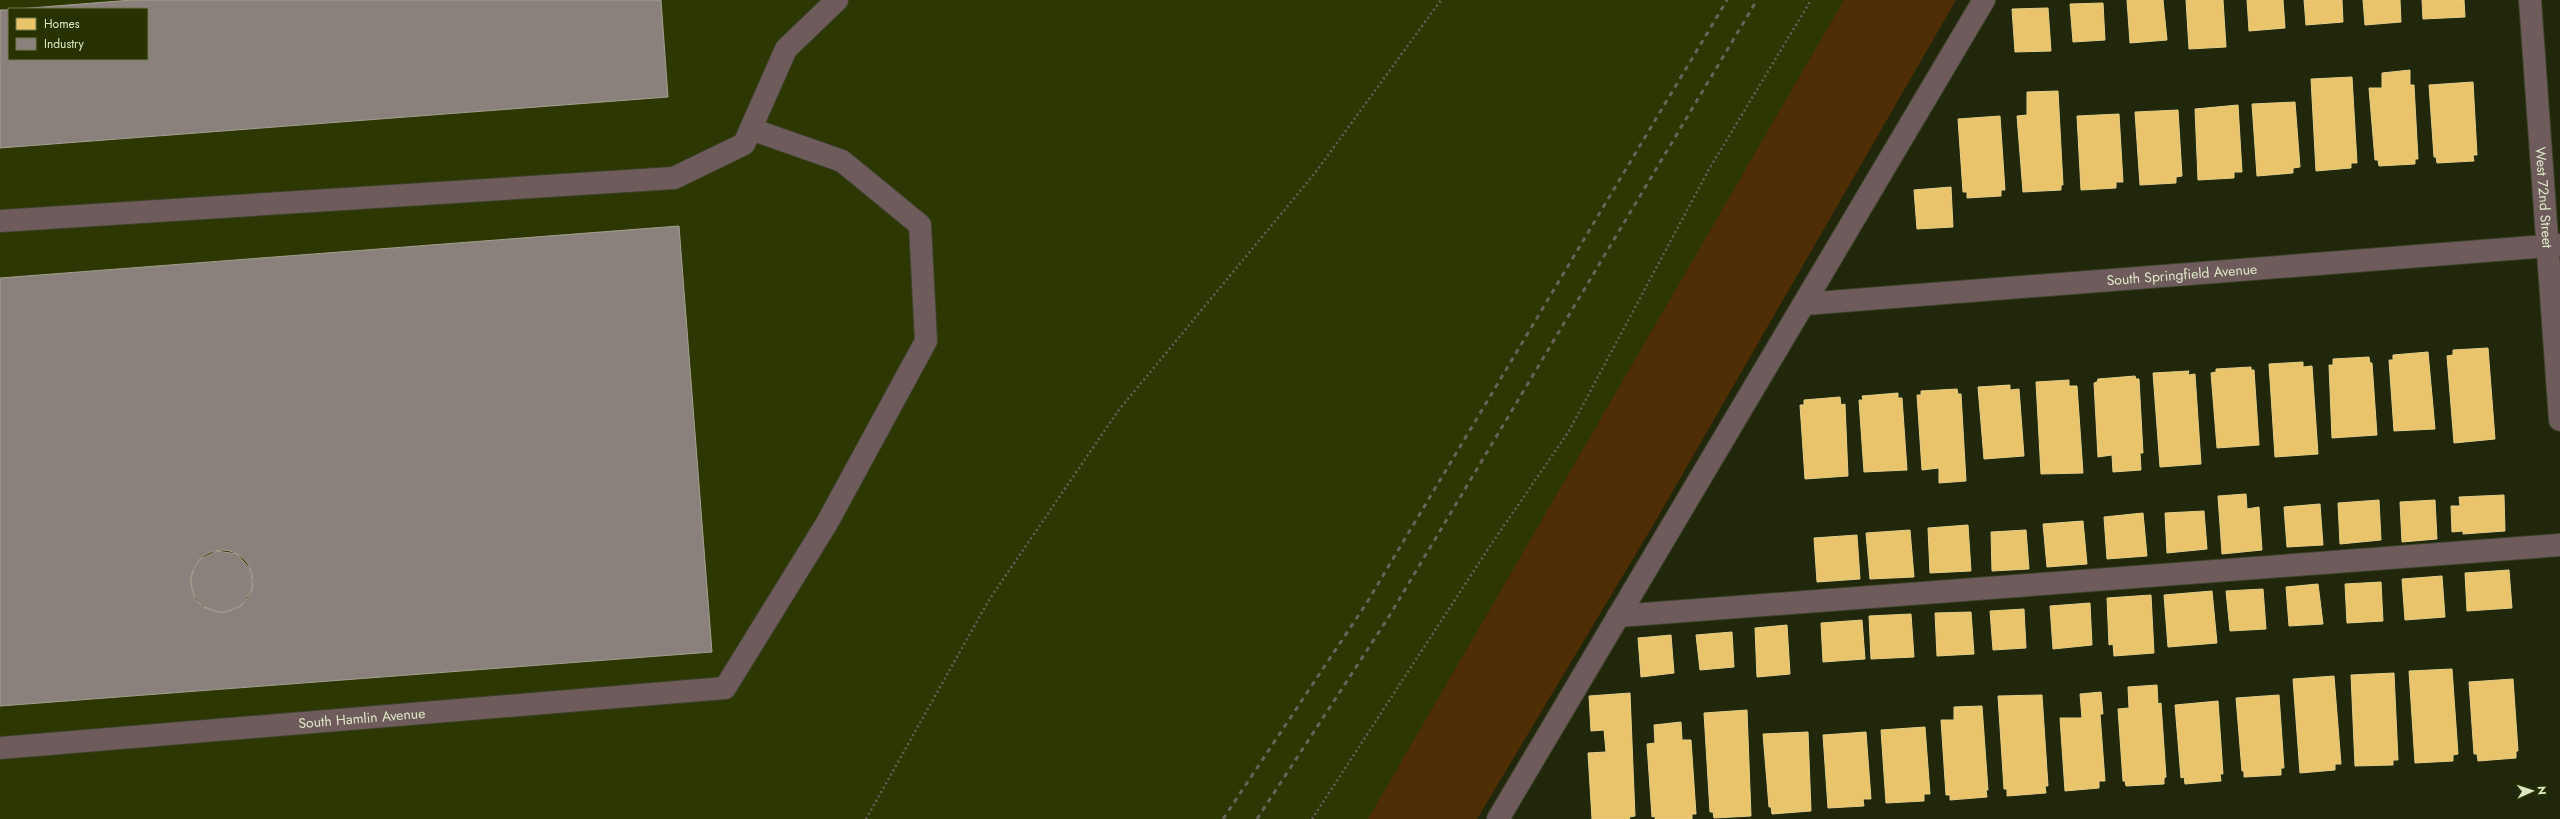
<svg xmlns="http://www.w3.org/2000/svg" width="2560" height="819" viewBox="0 0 2560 819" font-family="Jost,sans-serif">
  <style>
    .built { fill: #2c3701; fill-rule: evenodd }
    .green { fill: #4f2e05 }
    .homes { fill: #e9c46a; stroke: #e5ce86 }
    .industry { fill: #8a817c; stroke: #a3a092; fill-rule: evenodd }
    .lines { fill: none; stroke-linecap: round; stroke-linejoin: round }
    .minor-casing { stroke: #3d432b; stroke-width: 24 }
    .path { stroke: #675e56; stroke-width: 2.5; stroke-dasharray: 2 3; stroke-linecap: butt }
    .minor { stroke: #6e5c5d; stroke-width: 22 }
    .rail { stroke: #686259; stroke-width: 3; stroke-dasharray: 5 5; stroke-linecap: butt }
    .labels { text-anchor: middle; stroke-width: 4; stroke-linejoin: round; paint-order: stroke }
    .street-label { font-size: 14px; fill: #dde7c6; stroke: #283200 }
  </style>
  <rect width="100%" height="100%" fill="#21270b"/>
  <path class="built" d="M0,0H1954L1477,819H0ZM9,9H147V59H9Z"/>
  <path class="green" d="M1844,0H1956L1652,527L1477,819H1368Z"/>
  <path class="homes" d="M2127,0H2163L2167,40L2130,43Z
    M2186,0H2223L2226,47L2189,49Z
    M2247,0H2283L2285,28L2249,31Z
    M2304,0H2342L2343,22L2306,25Z
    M2363,0H2400L2401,22L2365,25Z
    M2422,0H2464L2465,17L2423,19Z
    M2103,3L2105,40L2073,42L2070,4Z
    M2048,8L2051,51L2015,52L2012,9Z
    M2410,70V85H2414L2418,159H2415V164L2379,166L2378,160H2375L2369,88H2382V73Z
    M2352,77L2357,163H2351V168L2316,171L2311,79Z
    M2473,82L2477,155H2473L2474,161L2437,163L2436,157H2434L2429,85Z
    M2058,91L2063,185H2061V190L2023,192L2017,116L2027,115V92Z
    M2295,102L2300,167L2293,168V173L2257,176L2252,104Z
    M2238,105L2242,172H2234V178L2198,180L2195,109Z
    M2178,110L2182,176L2176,177V183L2140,185L2135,112Z
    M2119,114L2123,182H2116V188L2081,190L2077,116Z
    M2000,116L2005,190H2001V196L1967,198V192H1963L1958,119Z
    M1951,187L1953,227L1917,229L1914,190Z
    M2488,348L2495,439L2454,443L2447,356L2453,355V350Z
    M2428,352L2435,429L2394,431L2389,360H2393V355Z
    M2369,357L2370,363H2372L2377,435L2332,438L2329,365H2333V359Z
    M2303,362V367L2312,366L2318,454L2275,457L2269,364Z
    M2251,367V370H2254L2259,445L2217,448L2211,373L2216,372V369Z
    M2189,371L2188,375L2195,374L2201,464L2160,467L2153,373Z
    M2135,376L2136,379H2139L2143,453H2140L2141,470L2113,472L2112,455L2098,457L2094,383L2097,382L2098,379Z
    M2069,380V386H2077L2083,473L2041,474L2036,382Z
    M2010,385V390L2019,389L2024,456L1984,459L1978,387Z
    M1957,389L1958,394H1961L1966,481L1939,483V468L1922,470L1917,395H1921V391Z
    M1898,393V398H1902L1907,470L1864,472L1859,400H1863L1862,396Z
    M1840,397L1841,405L1845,404L1848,476L1805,479L1800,405H1804V400Z
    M2246,494L2247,509L2259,507L2262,550L2222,554L2218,496Z
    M2504,495L2505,531L2463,534V531L2452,532L2451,506H2460L2459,497Z
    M2379,500L2381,540L2340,544L2338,503Z
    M2435,500L2437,539L2402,542L2400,502Z
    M2320,504L2323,545L2287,547L2284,507Z
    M2204,511L2207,549L2167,553L2165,513Z
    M2143,513L2147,556L2107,559L2104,517Z
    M2083,521L2087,564L2047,567L2043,524Z
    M1968,525L1971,571L1930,573L1928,528Z
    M1910,530L1914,577L1870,579L1866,533Z
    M2026,530L2029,569L1992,571L1991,532Z
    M1857,535L1860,579L1817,582L1814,538Z
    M2509,570L2512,608L2467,611L2465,573Z
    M2442,576L2445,617L2405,620L2402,579Z
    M2381,582L2383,621L2347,623L2345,584Z
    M2318,584L2323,624L2289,626L2286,587Z
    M2263,589L2266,629L2230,631L2226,591Z
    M2212,591L2217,643L2168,647L2164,595Z
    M2151,595L2154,653L2114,656L2113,644L2109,645L2107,598Z
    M2090,603L2092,645L2053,649L2050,606Z
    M2024,609L2026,648L1993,650L1990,611Z
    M1971,612L1974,654L1937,656L1935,613Z
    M1911,614L1914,657L1871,659L1869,616Z
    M1862,620L1865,659L1823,662L1821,623Z
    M1787,625L1790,674L1757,677L1755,628Z
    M1732,632L1734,667L1700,670L1696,635Z
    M1671,635L1674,673L1641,677L1638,638Z
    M2452,669L2458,754L2453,755V761L2415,763L2409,671Z
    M2394,673L2398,760H2393V765L2355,766L2351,675Z
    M2334,676L2341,764H2335V770L2300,773L2293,679Z
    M2513,679L2518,751H2516V758L2478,761L2477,754H2474L2469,682Z
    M2157,685L2158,704L2161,703L2166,777L2164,778V784L2126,786L2125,781H2123L2118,709L2129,708L2128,687Z
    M2101,692L2103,714H2100L2105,781H2099V788L2065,791L2060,718H2082L2080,694Z
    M1630,693L1635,816L1629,817L1630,819H1592L1588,753L1606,752L1604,730L1591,731L1589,696Z
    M2042,695L2048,786H2045L2046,793L2007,796V789H2004L1998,696Z
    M2279,695L2284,768H2281V775L2244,777V771H2242L2236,698Z
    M2218,701L2223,774H2220L2221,781L2185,784L2184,777L2181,778L2175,705Z
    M1982,706L1988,790H1986L1987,797L1950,800V795H1946L1941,720H1954V707Z
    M1747,710L1751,816L1714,818L1713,812H1710L1704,713Z
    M1681,722L1682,740H1691L1696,814H1692V819H1655V816L1652,817L1647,744L1655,743L1654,725Z
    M1925,727L1930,794H1924V801L1886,803L1881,730Z
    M1808,732L1811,811L1772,814L1771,807H1769L1763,734Z
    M1866,732L1871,799H1863L1864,806L1828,808L1823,735Z"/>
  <path class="industry" d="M132,0H661L668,97L0,148V10H9V59H147V9H17Z
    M679,226L712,652L0,706V278ZM217,551L237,554L250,569L252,579V589L241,606L222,613L203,607L195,599L190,579L199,560Z
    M191 581a31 31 0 1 1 62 0a31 31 0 1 1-62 0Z"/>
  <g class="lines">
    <defs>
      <g id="minor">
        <path id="s1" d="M2530,0L2560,420"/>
        <path d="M0,221L674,178L744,144L786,49L837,0"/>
        <path id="s2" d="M1804,304L2560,245"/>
        <path d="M1618,616L2560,545"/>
        <path id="s3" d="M0,748L725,688L827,523L926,341L920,225L842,161L751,129"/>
        <path d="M1498,819L1984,0"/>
      </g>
    </defs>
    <use href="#minor" class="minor-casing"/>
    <path class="path" d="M866,819L989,600L1118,411L1315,173L1441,0
      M1312,819L1490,546L1569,431L1708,171L1811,0"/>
    <use href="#minor" class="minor"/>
    <path class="rail" d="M1223,819L1366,604L1727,0
      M1257,819L1388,618L1757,0"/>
  </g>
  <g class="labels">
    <g class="street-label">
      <text dy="5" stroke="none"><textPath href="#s1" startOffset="198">West 72nd Street</textPath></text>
      <text dy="5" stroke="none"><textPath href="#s2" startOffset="379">South Springfield Avenue</textPath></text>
      <text dy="5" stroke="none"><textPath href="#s3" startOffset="363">South Hamlin Avenue</textPath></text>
    </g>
  </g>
  <rect x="8" y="8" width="140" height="52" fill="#283200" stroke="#707a4f"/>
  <rect x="16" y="18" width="20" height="12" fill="#e9c46a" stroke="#707a4f"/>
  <text x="44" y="28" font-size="12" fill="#dde7c6">Homes</text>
  <rect x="16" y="38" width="20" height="12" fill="#8a817c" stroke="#707a4f"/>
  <text x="44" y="48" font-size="12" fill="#dde7c6">Industry</text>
  <g transform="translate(2532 791) rotate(87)" stroke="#283200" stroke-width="3" paint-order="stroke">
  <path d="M0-3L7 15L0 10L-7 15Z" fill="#dde7c6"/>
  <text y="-6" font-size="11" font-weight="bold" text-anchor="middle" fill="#dde7c6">N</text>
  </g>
</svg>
